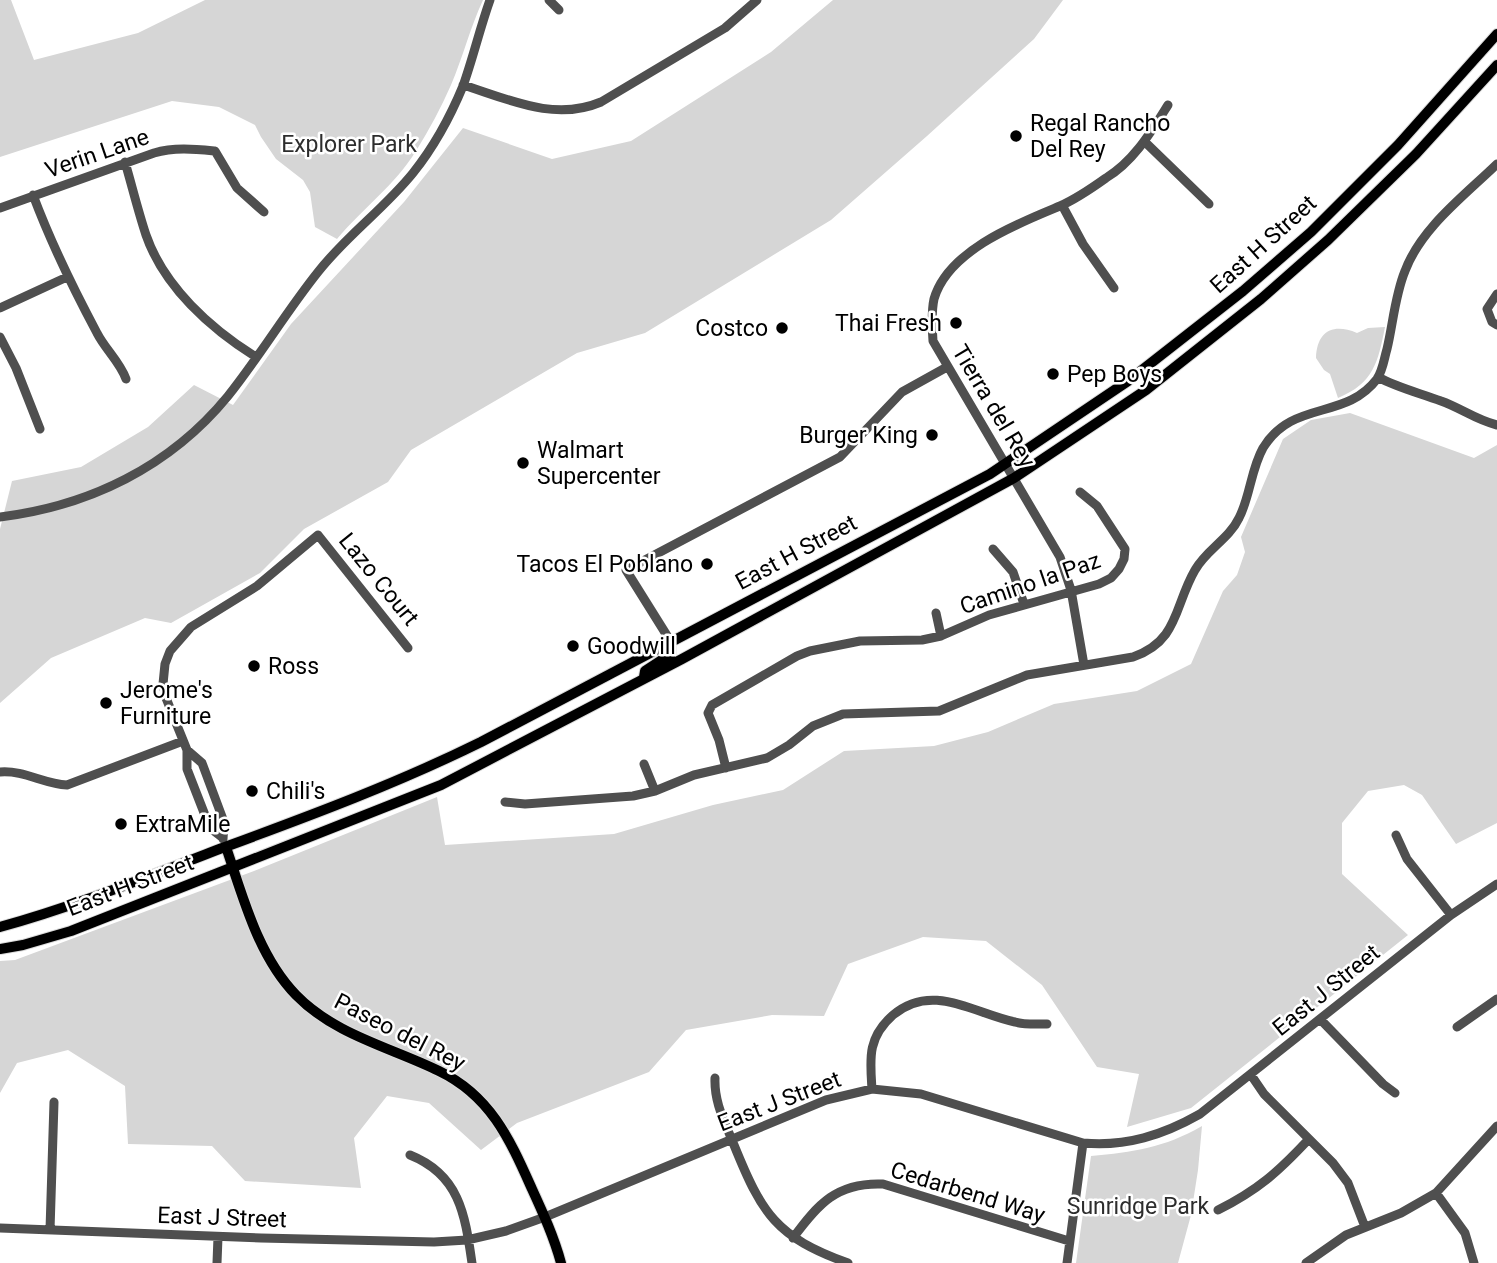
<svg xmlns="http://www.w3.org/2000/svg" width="1497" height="1263" viewBox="0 0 1497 1263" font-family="Roboto,sans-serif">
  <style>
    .green { fill: #d6d6d6 }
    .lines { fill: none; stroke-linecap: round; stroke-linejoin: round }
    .major-casing { stroke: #dbdbdb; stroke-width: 12 }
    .minor { stroke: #4f4f4f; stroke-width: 9 }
    .major { stroke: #000; stroke-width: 10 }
    .poi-dot { fill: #000; stroke: #fff; stroke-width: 2.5 }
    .labels { text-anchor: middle; stroke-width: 5; stroke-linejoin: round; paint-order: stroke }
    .poi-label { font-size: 23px; fill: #000; stroke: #fff; text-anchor: start }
    .park-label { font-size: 23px; fill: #2d2d2d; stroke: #fff }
    .street-label { font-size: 23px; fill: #000; stroke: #fff }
  </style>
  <rect width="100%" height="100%" fill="#fff"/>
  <path class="green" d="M0,0H11L34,60L138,33L205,0H483C470,28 463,57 451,85C441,108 429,130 416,151C395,185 362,209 337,239L315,227L310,192L303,180L276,159L261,137L255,125L219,107L172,101L0,157Z
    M833,0H1063L1034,39L927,136L831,220L645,333L577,353L411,450L388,482L304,529L260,573L171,623L145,618L51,658L0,703V529L12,481L81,467L148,427L194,385L233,405L291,324L404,202L463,128L552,159L631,141L771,52Z
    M1385,327C1378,362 1374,383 1338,398L1330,374L1324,370L1316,358C1317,331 1333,323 1357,333L1368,328Z
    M1350,413L1474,458L1497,445V823L1456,844L1422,795L1404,785L1368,791L1342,823V874L1408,935L1191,1108L1127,1127L1139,1074L1097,1067L1042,985L986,941L923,937L848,964L824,1016L772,1015L686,1030L649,1072L517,1123L481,1150L429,1103L387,1096L354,1138L361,1188L245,1181L212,1146L128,1144L125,1086L68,1050L17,1063L0,1093V961L15,960L254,871L437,797L445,845L614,834L713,805L783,790L844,751L934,746L988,732L1054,704L1137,691L1191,664L1223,591L1237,575L1245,552L1241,537L1283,439L1311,420Z
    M1202,1126L1198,1170L1191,1215L1178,1263H1076L1091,1156C1133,1152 1164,1148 1202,1126Z"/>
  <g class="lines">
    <defs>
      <path id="major" d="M644,677L645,671L671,654V642
        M226,847C243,897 258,956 296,995C335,1035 390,1047 439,1071C491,1096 510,1140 532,1189C543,1213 554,1237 561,1263
        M0,927C77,906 151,875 225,847C312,815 398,783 481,742L990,474L1128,381L1243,291L1311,232L1398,145L1497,34
        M0,949L23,945L71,931L441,785L682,659L1014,478L1146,390L1261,299L1328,240L1416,154L1497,65"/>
    </defs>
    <use href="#major" class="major-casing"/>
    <path class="minor" d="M549,0L559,10
      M463,85C508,99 554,122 601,102L725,28L757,0
      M1145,142L1209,204
      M125,162C132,186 138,211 146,235C164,287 211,329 256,357
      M33,195C51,243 73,288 97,333C105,349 120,362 126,379
      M1062,205L1083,244L1114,288
      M0,208L154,153C174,147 194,149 215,151L237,188L264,212
      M1497,294L1487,309L1492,322L1497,325
      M0,308L67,277
      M0,337L16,368L40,429
      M1378,377C1398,388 1420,393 1441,401C1461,408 1476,420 1497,425
      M0,517C89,506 170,467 228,396C260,356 286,312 318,272C346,236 384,209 413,173C433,148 451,115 463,86C473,58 480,28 490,0
      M993,549L1013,572L1024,604
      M936,613L941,636
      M671,642L626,570L840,457L902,392L947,367
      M1084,665L1071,590L1060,557L933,341C932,327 931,313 934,299C948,250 1019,223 1060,206C1076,199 1092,188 1106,178C1134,161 1151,132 1168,105
      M187,750L202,763L224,822L223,839
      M644,764L655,791
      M726,768L719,740L708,713L712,705L797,656L810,651L860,641L922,640L941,636L989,615L1099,584L1111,578L1119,569L1124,559L1125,549L1097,506L1080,492
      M0,772C24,770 44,784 67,785L183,741
      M505,802L525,804L633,796L655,791L694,775L767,758L789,745L813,726L843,714L939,711L1027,675L1133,657C1179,641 1174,606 1195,570C1206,550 1229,539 1239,518C1250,497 1251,469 1263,448C1293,399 1345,421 1377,379C1383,370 1384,359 1387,349C1393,324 1395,295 1405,271C1421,228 1464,196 1497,164
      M1396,835L1407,859L1451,915
      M223,838L210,828L187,769V750L166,698L163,684L165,664L170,651L191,627L257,586L318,535L408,648
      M1320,1019L1383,1084L1395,1093
      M1457,1027L1497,999
      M1251,1075L1264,1094L1333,1163L1348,1183L1365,1227
      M715,1078C714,1103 725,1122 734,1145C762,1214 776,1237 848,1263
      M872,1089C870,1059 867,1038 893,1015C932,982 973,1013 1015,1022C1025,1025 1036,1024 1047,1024
      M410,1155C460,1175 465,1215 472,1263
      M1436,1193L1465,1233L1474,1263
      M1218,1210C1258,1190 1278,1172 1308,1140
      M0,1228L261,1238L434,1242L467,1240L506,1231L545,1217L826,1100L872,1089L921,1094L1083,1143C1126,1147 1163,1135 1200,1114L1451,915L1497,884
      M50,1230L54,1102
      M793,1238C818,1204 837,1182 883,1184L1069,1241
      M217,1263L218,1237
      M1067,1263L1083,1143
      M1306,1263L1346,1235L1401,1213L1436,1193L1497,1126"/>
    <use href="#major" class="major"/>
  </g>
  <g class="poi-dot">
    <circle cx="1016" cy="136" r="7"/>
    <circle cx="956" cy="323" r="7"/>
    <circle cx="782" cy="328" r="7"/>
    <circle cx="1053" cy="374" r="7"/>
    <circle cx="932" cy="435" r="7"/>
    <circle cx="523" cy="463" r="7"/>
    <circle cx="707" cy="564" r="7"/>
    <circle cx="573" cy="646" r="7"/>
    <circle cx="254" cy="666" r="7"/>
    <circle cx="106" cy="703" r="7"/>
    <circle cx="252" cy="791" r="7"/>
    <circle cx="121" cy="824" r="7"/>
  </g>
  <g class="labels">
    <g class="poi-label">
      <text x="1030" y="131">Regal Rancho<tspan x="1030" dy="26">Del Rey</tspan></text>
      <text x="942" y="331" text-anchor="end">Thai Fresh</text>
      <text x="768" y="336" text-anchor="end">Costco</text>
      <text x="1067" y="382">Pep Boys</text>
      <text x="918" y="443" text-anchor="end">Burger King</text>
      <text x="537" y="458">Walmart<tspan x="537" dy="26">Supercenter</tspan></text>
      <text x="693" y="572" text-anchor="end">Tacos El Poblano</text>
      <text x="587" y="654">Goodwill</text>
      <text x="268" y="674">Ross</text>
      <text x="120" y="698">Jerome's<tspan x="120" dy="26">Furniture</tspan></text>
      <text x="266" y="799">Chili's</text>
      <text x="135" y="832">ExtraMile</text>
    </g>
    <g class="park-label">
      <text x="349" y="152">Explorer Park</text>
      <text x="1138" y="1214">Sunridge Park</text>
    </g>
    <g class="street-label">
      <text transform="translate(97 153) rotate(-19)" y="8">Verin Lane</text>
      <text transform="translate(1263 244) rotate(-42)" y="8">East H Street</text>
      <text transform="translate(994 406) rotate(59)" y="8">Tierra del Rey</text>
      <text transform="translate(796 552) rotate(-28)" y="8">East H Street</text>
      <text transform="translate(379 579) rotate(51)" y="8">Lazo Court</text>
      <text transform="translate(1030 583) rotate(-19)" y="8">Camino la Paz</text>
      <text transform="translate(130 885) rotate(-21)" y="8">East H Street</text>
      <text transform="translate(1326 990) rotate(-39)" y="8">East J Street</text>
      <text transform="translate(400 1032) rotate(27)" y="8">Paseo del Rey</text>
      <text transform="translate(779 1101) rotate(-21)" y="8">East J Street</text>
      <text transform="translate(968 1192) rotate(17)" y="8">Cedarbend Way</text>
      <text transform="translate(222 1217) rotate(2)" y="8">East J Street</text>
    </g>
  </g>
</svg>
